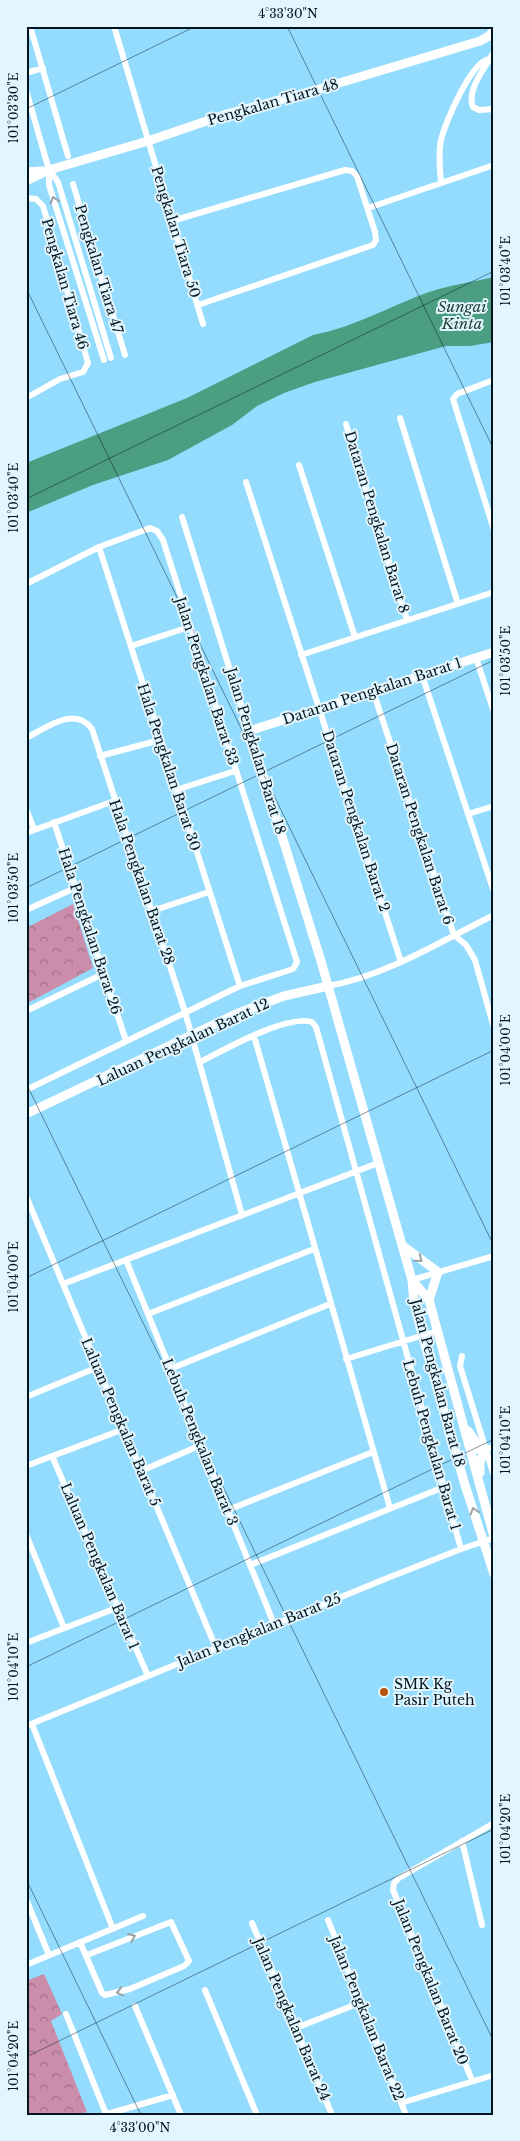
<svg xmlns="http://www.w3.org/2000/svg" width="520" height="2141" viewBox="0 0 520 2141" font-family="'Libre Baskerville',serif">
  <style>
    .park { fill: url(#park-crowns) }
    .water { fill: #4b9e82 }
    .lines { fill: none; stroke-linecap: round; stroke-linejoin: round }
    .street { stroke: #fff; stroke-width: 6 }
    .secondary { stroke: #fff; stroke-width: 9 }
    .oneway { stroke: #9aa1a5 }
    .ticks { fill: none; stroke: #02151e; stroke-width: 1; stroke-opacity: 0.45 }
    .poi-dot { fill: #b4540d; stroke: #e3f5fd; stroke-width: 2 }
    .labels { text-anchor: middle; stroke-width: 4; stroke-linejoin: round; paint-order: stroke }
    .street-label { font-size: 14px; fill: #02151e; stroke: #e3f5fd }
    .poi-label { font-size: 14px; fill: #02151e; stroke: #e3f5fd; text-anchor: start }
    .water-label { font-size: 15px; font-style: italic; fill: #1e4437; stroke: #e3f5fd }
    .neatline { fill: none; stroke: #02151e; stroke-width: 2 }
    .ticks-label { font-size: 12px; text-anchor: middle; fill: #02151e }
  </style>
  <defs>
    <pattern id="park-crowns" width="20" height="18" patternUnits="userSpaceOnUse" patternTransform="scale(1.25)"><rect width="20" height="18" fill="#ca8daa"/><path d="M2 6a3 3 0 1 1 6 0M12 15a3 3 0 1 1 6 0" fill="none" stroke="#a2728a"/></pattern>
  </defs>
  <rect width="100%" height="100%" fill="#93dcfe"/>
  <path class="park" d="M73,904L93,968L26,1004V928Z
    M44,1974L62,2014L51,2021L87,2112L75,2115H26V1981Z"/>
  <path class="water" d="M494,277V342L470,346H446L315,382L284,393L257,406L232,425L168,460L93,485L26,513V463L187,398L313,335C355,327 390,306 429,292C450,285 473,282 494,277Z"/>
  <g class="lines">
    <path class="street" d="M30,26L68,156
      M114,26L203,324
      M494,52C486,66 466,90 473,107L479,110L494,109
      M26,73L43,68
      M26,90L49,170V185L104,360
      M50,171L58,182L111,358
      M441,183C440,169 438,154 441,140C445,123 472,59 490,59
      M73,184L125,355
      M26,198L36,199L43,206L88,363L83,372L60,379L26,398
      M368,208L494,165
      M172,221L345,170L352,171L357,176L375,232L376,240L373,245L198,305
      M491,381L457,394L453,399L494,530
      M400,418L458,604
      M346,424L407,620
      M299,465L355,637
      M246,482L401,962
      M182,517L249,731
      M99,547L240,986
      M26,584L99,547L150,528L157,531L163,540L297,962L293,969L240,986L26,1090
      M131,646L189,627
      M301,655L494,592
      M476,658L494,712
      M422,675L494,892
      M373,691L454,935L466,945L475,960L494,1028
      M26,738C46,728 75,705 92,729L185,1012L242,1215
      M100,756L160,740
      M176,790L235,771
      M26,809L34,829
      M468,814L494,806
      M54,822L126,1041
      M26,833L114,801
      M26,910L75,888
      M152,911L209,892
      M328,986C386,976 441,941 494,915
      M26,1011L103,974
      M254,1036L390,1508
      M200,1062C224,1050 287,1014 312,1022L316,1027L461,1549
      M26,1196L216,1648
      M126,1260L274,1624
      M412,1280L494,1256
      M63,1284L378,1163
      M148,1314L314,1249
      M462,1356L460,1366L494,1476
      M346,1359L437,1331
      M170,1369L330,1304
      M26,1397L98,1367
      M470,1452L494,1447
      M52,1456L148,1676
      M26,1466L124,1429
      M141,1471L201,1445
      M228,1510L373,1452
      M26,1534L64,1628
      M250,1565L444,1487
      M26,1643L119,1607
      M32,1724L113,1929
      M26,1726L385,1579L461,1549L494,1538
      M462,1841L482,1925
      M26,1899L49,1955
      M328,1920L406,2115
      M252,1923L332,2115
      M80,1942L102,1993L105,1995L130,1989L184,1966L189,1961L171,1922L87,1955
      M26,1965L143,1916
      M205,1990L257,2115
      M135,2006L181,2115
      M66,2014L106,2114
      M296,2028L362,2002
      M472,2080L393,1890L394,1883L399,1878L494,1823
      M401,2103L494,2075
      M104,2115L173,2095"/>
    <path class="secondary" d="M26,172L43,171
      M26,181L49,170L148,141L227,114L309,92L480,41L489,36L494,30
      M494,652L249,731L321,961L412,1280L414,1303L422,1335L465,1485L494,1574
      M26,1114L238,1013L284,996L328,986
      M402,1245L438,1272L429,1300
      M412,1280L429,1300L494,1537
      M468,1431L479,1446L484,1449L480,1463V1473"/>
  </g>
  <defs><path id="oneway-chevron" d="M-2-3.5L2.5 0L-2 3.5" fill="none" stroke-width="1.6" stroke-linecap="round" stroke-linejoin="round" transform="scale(1.25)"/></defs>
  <g class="oneway">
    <use href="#oneway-chevron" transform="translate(54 200) rotate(-107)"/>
    <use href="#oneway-chevron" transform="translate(419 1259) rotate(39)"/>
    <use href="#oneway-chevron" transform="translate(474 1511) rotate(-107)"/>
    <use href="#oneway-chevron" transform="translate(132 1937) rotate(-23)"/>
    <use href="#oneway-chevron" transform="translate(120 1992) rotate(165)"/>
  </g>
  <path class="ticks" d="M287,26L494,450M26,109L196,26M26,288L494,1246M26,499L494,271M26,888L494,660M26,1083L494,2042M26,1278L494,1050M26,1667L494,1439M26,1879L141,2115M26,2057L494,1829"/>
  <circle class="poi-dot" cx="384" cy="1692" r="5"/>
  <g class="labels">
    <g class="street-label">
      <text transform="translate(273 102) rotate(-16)" y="5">Pengkalan Tiara 48</text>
      <text transform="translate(176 232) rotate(73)" y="5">Pengkalan Tiara 50</text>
      <text transform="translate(99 269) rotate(73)" y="5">Pengkalan Tiara 47</text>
      <text transform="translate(65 284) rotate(74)" y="5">Pengkalan Tiara 46</text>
      <text transform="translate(377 522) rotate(73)" y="5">Dataran Pengkalan Barat 8</text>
      <text transform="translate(207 681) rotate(72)" y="5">Jalan Pengkalan Barat 33</text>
      <text transform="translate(372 691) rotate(-18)" y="5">Dataran Pengkalan Barat 1</text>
      <text transform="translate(256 751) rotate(73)" y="5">Jalan Pengkalan Barat 18</text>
      <text transform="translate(169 767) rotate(72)" y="5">Hala Pengkalan Barat 30</text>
      <text transform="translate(356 821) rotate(72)" y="5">Dataran Pengkalan Barat 2</text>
      <text transform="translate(420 834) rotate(72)" y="5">Dataran Pengkalan Barat 6</text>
      <text transform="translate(142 882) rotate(71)" y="5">Hala Pengkalan Barat 28</text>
      <text transform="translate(90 931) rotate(72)" y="5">Hala Pengkalan Barat 26</text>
      <text transform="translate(183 1042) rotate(-25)" y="5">Laluan Pengkalan Barat 12</text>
      <text transform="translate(438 1383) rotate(75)" y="5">Jalan Pengkalan Barat 18</text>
      <text transform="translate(121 1422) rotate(67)" y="5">Laluan Pengkalan Barat 5</text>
      <text transform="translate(200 1442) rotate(68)" y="5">Lebuh Pengkalan Barat 3</text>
      <text transform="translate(432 1445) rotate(74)" y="5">Lebuh Pengkalan Barat 1</text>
      <text transform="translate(100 1566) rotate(67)" y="5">Laluan Pengkalan Barat 1</text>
      <text transform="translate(259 1630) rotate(-22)" y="5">Jalan Pengkalan Barat 25</text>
      <text transform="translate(431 1982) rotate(68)" y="5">Jalan Pengkalan Barat 20</text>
      <text transform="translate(367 2018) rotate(68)" y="5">Jalan Pengkalan Barat 22</text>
      <text transform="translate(292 2019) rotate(67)" y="5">Jalan Pengkalan Barat 24</text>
    </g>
    <g class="poi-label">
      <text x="394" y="1689">SMK Kg<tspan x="394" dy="16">Pasir Puteh</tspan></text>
    </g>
    <g class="water-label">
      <text x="462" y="312">Sungai<tspan x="462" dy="17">Kinta</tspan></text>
    </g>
  </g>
  <rect width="520" height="2141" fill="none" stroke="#e3f5fd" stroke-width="55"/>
  <rect x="28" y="28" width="464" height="2086" class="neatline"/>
  <g class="ticks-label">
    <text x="288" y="18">4°33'30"N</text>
    <text transform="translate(14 108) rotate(-90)" y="4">101°03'30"E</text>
    <text transform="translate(506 271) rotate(-90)" y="4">101°03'40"E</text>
    <text transform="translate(14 498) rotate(-90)" y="4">101°03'40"E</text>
    <text transform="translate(506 661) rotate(-90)" y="4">101°03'50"E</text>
    <text transform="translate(14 888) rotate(-90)" y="4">101°03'50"E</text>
    <text transform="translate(506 1050) rotate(-90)" y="4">101°04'00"E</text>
    <text transform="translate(14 1277) rotate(-90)" y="4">101°04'00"E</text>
    <text transform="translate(506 1440) rotate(-90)" y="4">101°04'10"E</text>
    <text transform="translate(14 1667) rotate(-90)" y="4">101°04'10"E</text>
    <text transform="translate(506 1829) rotate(-90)" y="4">101°04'20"E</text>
    <text transform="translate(14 2056) rotate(-90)" y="4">101°04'20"E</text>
    <text x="140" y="2132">4°33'00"N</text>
  </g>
</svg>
